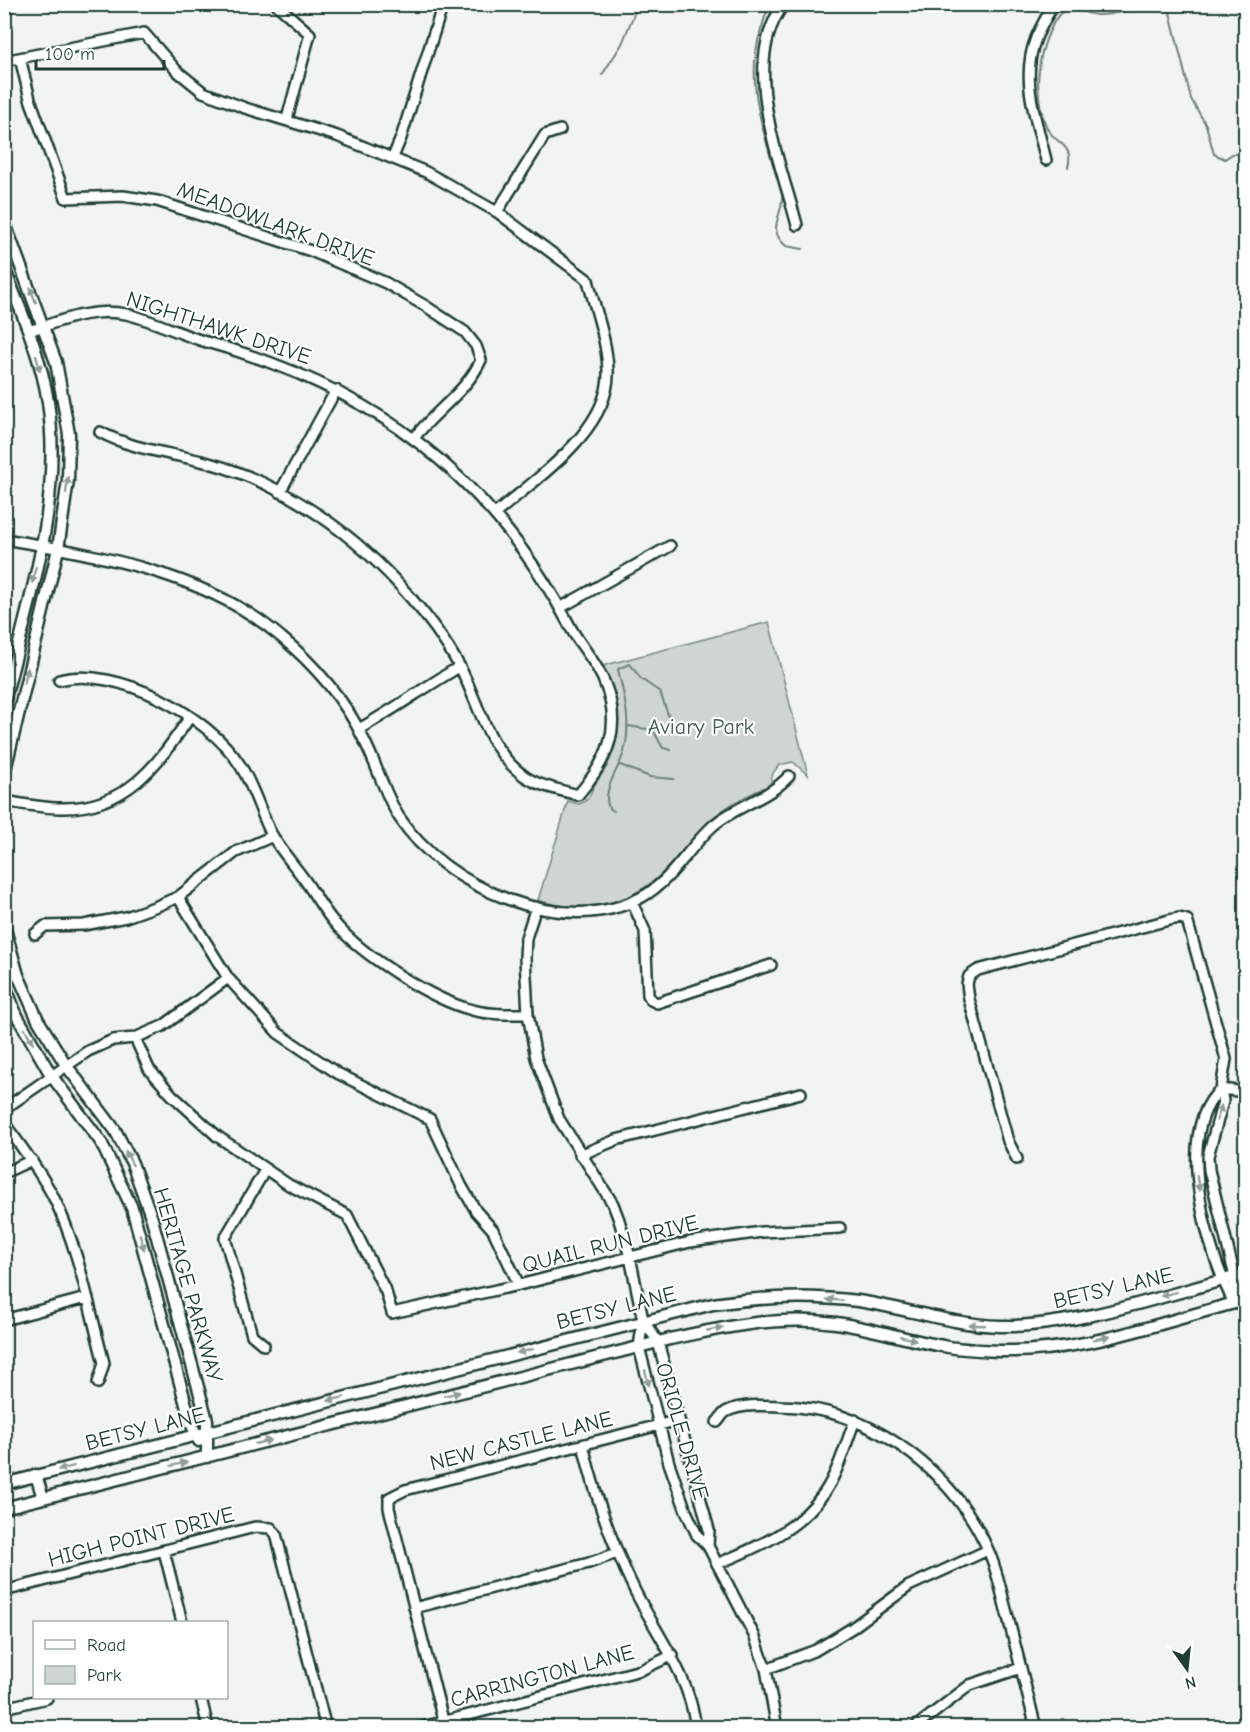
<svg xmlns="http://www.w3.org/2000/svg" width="1250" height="1732" viewBox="0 0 1250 1732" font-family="'Comic Neue',sans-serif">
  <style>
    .green { fill: #ced5d3; stroke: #768984; stroke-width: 1.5 }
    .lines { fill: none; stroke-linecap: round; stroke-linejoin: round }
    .stream { stroke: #6d807b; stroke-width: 2 }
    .minor-casing { stroke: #1f3d34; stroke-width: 14 }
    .major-casing { stroke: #1f3d34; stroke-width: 15 }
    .minor { stroke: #fff; stroke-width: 9 }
    .major { stroke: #fff; stroke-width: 10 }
    .oneway { fill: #8f9e9a }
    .labels { text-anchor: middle; stroke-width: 4.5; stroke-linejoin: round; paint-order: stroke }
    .street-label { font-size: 22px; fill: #1f3d34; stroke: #fff }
    .park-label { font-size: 22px; fill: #425b54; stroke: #fff }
  </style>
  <rect width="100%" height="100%" fill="#f2f3f3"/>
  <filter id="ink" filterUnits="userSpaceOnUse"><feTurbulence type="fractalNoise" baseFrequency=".0167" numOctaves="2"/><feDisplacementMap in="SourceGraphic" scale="12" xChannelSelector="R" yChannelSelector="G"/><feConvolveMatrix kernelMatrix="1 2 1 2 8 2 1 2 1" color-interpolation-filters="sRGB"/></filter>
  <g filter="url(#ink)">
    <path class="green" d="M769,622L808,775L793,762L779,765L773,773L770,785C750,794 730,803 714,817C693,835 678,858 658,877C626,906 578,914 538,900L568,801L579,804C589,801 589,796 593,788C597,779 604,773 608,764C624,732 620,696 602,666Z"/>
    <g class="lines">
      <path class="stream" d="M755,4L767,10
        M772,4C765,12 764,21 761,30C743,86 767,141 782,195C784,216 765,228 786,246L803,249
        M1061,4L1062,11
        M1168,4L1191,99L1206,125L1214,154L1225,159L1232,154H1246
        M602,75L622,44L638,4
        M1068,167C1075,143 1053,144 1046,126C1034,94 1036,58 1051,28C1054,21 1058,13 1065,10C1075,7 1086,14 1097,15C1114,15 1134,9 1151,4
        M628,726L653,730L663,748L671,750
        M620,765L650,777L674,779
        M614,811L609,808C601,791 619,769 624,752C632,722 624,697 618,669L630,664L641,679L660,692L672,726"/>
      <defs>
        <path id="minor" d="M276,4L310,34L287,119
          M784,4C739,63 780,160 797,225
          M20,58L30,99L66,198L123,196L157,201L311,251L386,283L427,307L465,332L476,346L481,360C467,391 435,411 414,438
          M4,61L144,33L177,71L203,92L245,108L337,136L426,172L497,212L588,280C595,309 607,340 608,370C611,430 536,478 495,514
          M393,157L401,138L443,4
          M1046,160C1036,119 1020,78 1036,38C1041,26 1048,15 1053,4
          M497,212L545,135L560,130
          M29,331C60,321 94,307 126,314C153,320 177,333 203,341C372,387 490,473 572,630C582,648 598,664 605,684C623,728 607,761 578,795C561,790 537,786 523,775C488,750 479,704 460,667C446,642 429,618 410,597C358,536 286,484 209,463C173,453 133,450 100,432
          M280,492L336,390
          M4,539C98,555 207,573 281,637C314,664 346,701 364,740C377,765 384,793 399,817C444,887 564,940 642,897C673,880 689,846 715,824C739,805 769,798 789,776
          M560,608L670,546
          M59,680C117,665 209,716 240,765C254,787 260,812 272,835C281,851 294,865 304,879C316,896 327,917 342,931C369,959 432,999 469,1009C488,1015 509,1014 528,1014
          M359,729C393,710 425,687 459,667
          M4,801C23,804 42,808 60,808C126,810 157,765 190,717
          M178,897L228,978L278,1033L337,1073L430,1119L461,1185L476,1211L493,1230L519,1285
          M632,902L645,931L648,995L651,1000L657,1003L771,965
          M536,907L526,938L525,958L528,1014L536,1058L559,1119L613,1204L619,1220L630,1257L643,1320L639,1347L669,1463L686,1511L697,1535L708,1546L754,1635L766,1669L777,1728
          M35,934L45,926L84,925L126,917L157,906L178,897L236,852L273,836
          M135,1038L149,1069L172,1095L217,1136L289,1185L347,1215L386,1292L392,1313L519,1285L690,1242L762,1232L840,1228
          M1221,1089L1246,1092
          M4,1109L88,1051L113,1040L135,1038L163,1026L228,978
          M4,1123C22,1147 39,1170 53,1196C79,1248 89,1308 104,1363L98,1383
          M580,1155L616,1140L801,1093
          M1017,1159L1008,1141L969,999L967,984L969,976L978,970L1169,920L1179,918L1187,920L1226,1059L1221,1089L1223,1101L1208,1156L1209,1170L1235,1277L1234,1303C1208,1254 1172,1133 1221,1089
          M4,1173L32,1160
          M4,1320L86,1298
          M643,1320L658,1342L709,1530L708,1546
          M264,1345L252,1335L225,1238L265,1170
          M717,1422C720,1419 723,1413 726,1412C741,1402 780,1406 798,1407C880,1415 957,1477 989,1552C998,1573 1002,1596 1008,1617C1017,1654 1027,1691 1036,1728
          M583,1445C595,1496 612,1544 635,1591C658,1637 689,1674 696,1728
          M164,1551L182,1622
          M717,1564C757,1547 798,1531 824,1493C838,1473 846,1443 855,1420
          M4,1591L255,1527L271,1528L276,1534L326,1728
          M414,1608L589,1563L617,1553
          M766,1669L816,1650L852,1628L909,1586L988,1550
          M201,1698L208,1728
          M4,1708L47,1698
          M419,1728L641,1670L673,1655
          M445,1728L389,1508V1498L405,1490L679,1420
          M914,1728L970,1685L1021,1668"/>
        <path id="major" d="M4,221L56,362L69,434L68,480L58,549L4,774
          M4,268C21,311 41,356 48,402C63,503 28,604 4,702
          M4,926L18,975L38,1020L66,1065L115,1130L132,1163L152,1219L207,1420V1457
          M4,983L16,1014L51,1075L101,1142L132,1208L191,1423L199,1441
          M36,1475L43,1498
          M4,1484L713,1304C760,1297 810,1295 858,1301C906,1308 952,1325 1001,1326C1075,1328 1173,1292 1246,1274
          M4,1508L670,1339C725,1327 780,1315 836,1323C872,1328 907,1340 943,1346C962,1350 983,1350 1002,1351C1084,1353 1167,1320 1246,1300"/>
      </defs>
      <use href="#minor" class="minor-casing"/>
      <use href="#major" class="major-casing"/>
      <use href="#minor" class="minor"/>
      <use href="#major" class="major"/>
    </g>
    <defs><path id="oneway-solid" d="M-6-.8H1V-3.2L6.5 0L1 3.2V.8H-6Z" transform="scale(1.5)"/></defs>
    <g class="oneway">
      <use href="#oneway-solid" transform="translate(33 295) rotate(-110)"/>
      <use href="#oneway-solid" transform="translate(38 363) rotate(75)"/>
      <use href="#oneway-solid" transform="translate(67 485) rotate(-83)"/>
      <use href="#oneway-solid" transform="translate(34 575) rotate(103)"/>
      <use href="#oneway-solid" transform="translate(26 676) rotate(-77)"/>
      <use href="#oneway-solid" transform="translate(29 1036) rotate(60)"/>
      <use href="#oneway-solid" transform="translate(1219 1113) rotate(-73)"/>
      <use href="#oneway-solid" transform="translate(129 1158) rotate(-116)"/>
      <use href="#oneway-solid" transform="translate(1198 1183) rotate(79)"/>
      <use href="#oneway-solid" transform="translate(142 1242) rotate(74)"/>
      <use href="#oneway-solid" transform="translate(1169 1294) rotate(165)"/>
      <use href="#oneway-solid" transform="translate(835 1300) rotate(-175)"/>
      <use href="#oneway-solid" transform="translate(977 1325) rotate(-178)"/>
      <use href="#oneway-solid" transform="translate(715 1329) rotate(-11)"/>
      <use href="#oneway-solid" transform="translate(908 1338) rotate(13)"/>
      <use href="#oneway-solid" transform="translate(1101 1338) rotate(-12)"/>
      <use href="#oneway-solid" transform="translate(525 1351) rotate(166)"/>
      <use href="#oneway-solid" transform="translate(647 1378) rotate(76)"/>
      <use href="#oneway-solid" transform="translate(452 1394) rotate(-14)"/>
      <use href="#oneway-solid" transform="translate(336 1399) rotate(166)"/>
      <use href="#oneway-solid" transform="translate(263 1442) rotate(-14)"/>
      <use href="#oneway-solid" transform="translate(179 1464) rotate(-14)"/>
      <use href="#oneway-solid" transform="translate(66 1468) rotate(166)"/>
    </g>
  </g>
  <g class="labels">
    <g class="street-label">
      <text transform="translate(276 223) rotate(20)" y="8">MEADOWLARK DRIVE</text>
      <text transform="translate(219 327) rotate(18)" y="8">NIGHTHAWK DRIVE</text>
      <text transform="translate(610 1243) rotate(-14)" y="8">QUAIL RUN DRIVE</text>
      <text transform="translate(189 1285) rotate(74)" y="8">HERITAGE PARKWAY</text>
      <text transform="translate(1113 1287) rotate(-13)" y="8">BETSY LANE</text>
      <text transform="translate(616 1307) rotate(-14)" y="8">BETSY LANE</text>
      <text transform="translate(145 1428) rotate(-14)" y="8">BETSY LANE</text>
      <text transform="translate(683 1431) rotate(74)" y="8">ORIOLE DRIVE</text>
      <text transform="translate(521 1440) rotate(-14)" y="8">NEW CASTLE LANE</text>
      <text transform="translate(141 1536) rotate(-14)" y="8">HIGH POINT DRIVE</text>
      <text transform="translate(542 1675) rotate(-15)" y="8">CARRINGTON LANE</text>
    </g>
    <g class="park-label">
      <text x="701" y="734">Aviary Park</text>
    </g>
  </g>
  <rect width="1250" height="1732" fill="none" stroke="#fff" stroke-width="24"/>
  <rect x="12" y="12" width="1226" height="1708" fill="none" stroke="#1f3d34" stroke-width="2" filter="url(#ink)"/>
  <rect x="33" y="1621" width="195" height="78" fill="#ffffff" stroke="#a5b1ae" stroke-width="1.5"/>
  <rect x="45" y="1640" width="30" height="9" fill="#ffffff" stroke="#a5b1ae" stroke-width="1.5"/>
  <text x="87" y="1651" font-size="18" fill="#1f3d34">Road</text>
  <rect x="45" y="1666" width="30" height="18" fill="#ced5d3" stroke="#a5b1ae" stroke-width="1.5"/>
  <text x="87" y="1681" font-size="18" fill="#1f3d34">Park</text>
  <g transform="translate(1187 1669) rotate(165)" stroke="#ffffff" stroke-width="4.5" paint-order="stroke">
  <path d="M0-4.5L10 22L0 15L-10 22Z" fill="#1f3d34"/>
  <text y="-9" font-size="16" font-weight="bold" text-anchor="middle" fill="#1f3d34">N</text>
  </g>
  <path d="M36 60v9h128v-9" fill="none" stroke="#1f3d34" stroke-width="3"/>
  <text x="45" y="60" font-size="18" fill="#1f3d34" stroke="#ffffff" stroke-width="4.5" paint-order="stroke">100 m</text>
</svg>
